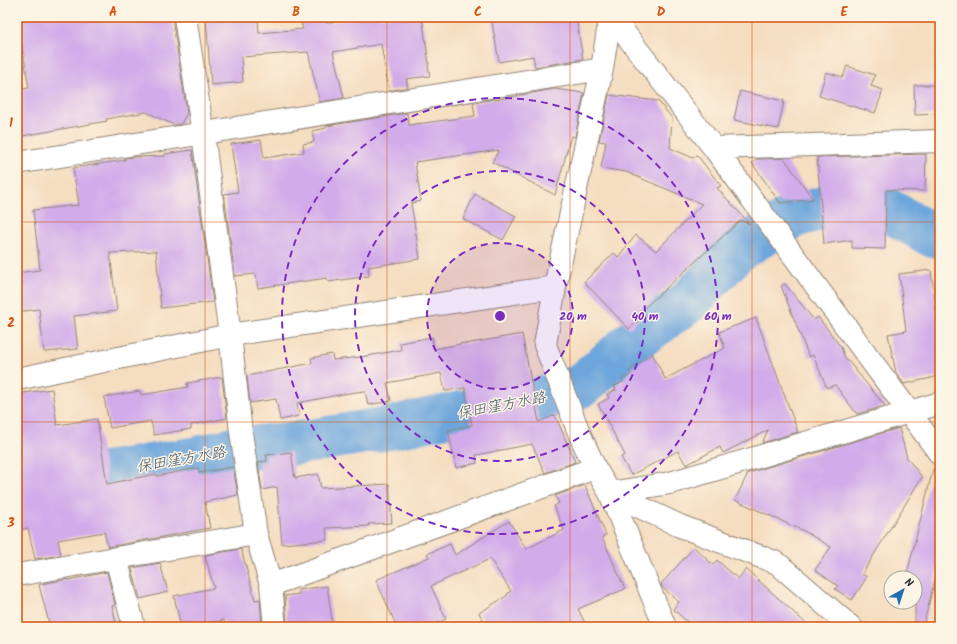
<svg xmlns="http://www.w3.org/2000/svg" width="957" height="644" viewBox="0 0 957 644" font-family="Kalam,'Klee One',sans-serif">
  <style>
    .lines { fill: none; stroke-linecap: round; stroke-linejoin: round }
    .river { stroke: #6da6dc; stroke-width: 44 }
    .building { fill: #d2abea }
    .minor-casing { stroke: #908476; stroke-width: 24 }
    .minor { stroke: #fff; stroke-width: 22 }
    .grid { fill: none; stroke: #d5540f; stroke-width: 1; stroke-opacity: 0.55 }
    .ring { fill: none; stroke: #7b2cbf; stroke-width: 2; stroke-dasharray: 7 5 }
    .labels { text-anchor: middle; stroke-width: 3; stroke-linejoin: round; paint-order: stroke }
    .water-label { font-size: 15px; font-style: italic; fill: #425669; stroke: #fcf5e5 }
    .centre { fill: #7b2cbf; stroke: #fcf5e5; stroke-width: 2 }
    .ring-label { font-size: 12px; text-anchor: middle; font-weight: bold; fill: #7b2cbf; stroke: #fcf5e5; stroke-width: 3; stroke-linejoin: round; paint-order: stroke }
    .neatline { fill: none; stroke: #d5540f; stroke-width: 1.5 }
    .grid-label { font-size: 13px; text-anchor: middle; font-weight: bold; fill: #d5540f }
  </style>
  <rect width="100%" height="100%" fill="#fcf5e5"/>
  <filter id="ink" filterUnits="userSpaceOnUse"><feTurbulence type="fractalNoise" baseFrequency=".025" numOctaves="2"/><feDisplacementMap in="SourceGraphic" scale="8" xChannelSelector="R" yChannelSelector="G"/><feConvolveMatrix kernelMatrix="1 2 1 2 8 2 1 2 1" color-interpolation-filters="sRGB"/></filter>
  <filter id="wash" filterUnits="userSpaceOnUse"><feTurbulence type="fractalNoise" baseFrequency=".012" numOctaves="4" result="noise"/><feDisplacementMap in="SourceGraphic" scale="16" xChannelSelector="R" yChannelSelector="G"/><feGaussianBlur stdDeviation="0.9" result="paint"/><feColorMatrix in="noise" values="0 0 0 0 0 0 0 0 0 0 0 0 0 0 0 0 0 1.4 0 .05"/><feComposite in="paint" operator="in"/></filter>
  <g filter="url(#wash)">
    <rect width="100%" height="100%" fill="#f5ddc0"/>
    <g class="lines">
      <path class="river" d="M17,489L86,476L193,459L229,450L298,443L389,428L470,411L538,400L581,386L631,343L688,302L738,250L794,216L855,199L874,202L933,236L940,234"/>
    </g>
    <g id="blocks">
      <path class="building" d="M17,17H172L187,113L181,124L174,125L146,112L106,119L107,121L17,137V90L29,88Z
        M206,17H258L259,33L303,29L301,23L325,17L327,23L363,17H422L429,64H428L430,76L406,79L408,87L389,91L381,44L333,52L344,98L320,102L308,52L241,57L243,82L211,85Z
        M491,17H535L536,21L561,17H576L583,59L535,67L533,56L499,62Z
        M847,66L875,75L871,86L883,90L875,113L819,96L826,72L843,77Z
        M914,85H940V114L915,115Z
        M554,89L584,93L575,137L571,136L555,195L492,162L499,150L415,162L421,201L411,203L420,259L368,267L369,276L328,282L327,278L258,288L256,274L235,276L224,194L238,192L231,144L261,140L264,158L304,152L303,144L314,142L312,131L326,128V126L407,113L409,125L475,116L473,103L494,99L495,100Z
        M740,91L784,101L778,129L734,120Z
        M609,95L658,101L672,118L670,148L693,158L697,155L721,186L717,188L750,224L741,220L642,310L645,314L629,329L584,282L614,253L618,257L636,235L656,251L702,204L626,172L601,168L606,142L599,141Z
        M192,150L213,302L161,308L156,251L110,253L117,311L74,316L78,349L44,352L39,309L17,312V273L40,270L33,210L79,205L73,168L125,160V158L135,157L165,156V154Z
        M926,154L925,191L886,190L885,249L852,248V240L824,244L817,157Z
        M784,158L813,199L780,203L752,163L757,159Z
        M475,194L516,216L503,240L463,219Z
        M931,270L940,341V376L904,384L896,373L888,334L906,331L899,274Z
        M785,284L814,320L818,317L841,347L844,356L885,406L857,414L835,385L827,388L813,355L809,357L781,286Z
        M756,318L798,432L762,443L768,430L723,453L720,447L686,465L678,451L631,475L621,457L625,455L598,404L609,398L607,394L616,390L614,386L623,382L622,379L631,374L629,371L652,353L665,379L725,348L719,332Z
        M522,334L539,422L555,415L574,459L575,462L545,473L532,444L476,455L477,463L456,468L448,430L472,425L465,388L445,391L441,373L387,383L391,401L368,405L365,391L349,393L297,403L299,416L280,420L276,399L250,403L247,376L312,363L311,358L332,354L333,360L361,357L401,350L400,343L432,337L434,349L465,343V344Z
        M222,377L227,418L191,425V429L154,435L151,421L110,428L104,397L140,391L141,395L188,387L187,383Z
        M52,389L57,425L97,419L107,484L156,474L157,476L198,468L199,473L233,467L238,495L205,502L210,528L108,547L104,532L58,540L61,555L35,559L28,528L17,531V394Z
        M899,428L907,458L922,477L862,574L867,577L852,600L835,589L838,586L815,570L831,547L804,531L735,500L748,473Z
        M291,452L295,478L318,474L321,488L389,484L392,523L368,524L369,526L326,528L327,540L282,544L277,487L262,490L258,462L267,461L266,455Z
        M933,469H940V559L923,627H915V578H906Z
        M585,485L606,535L602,537L625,589L578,609L587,627H487L479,613L508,595L507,594L511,591L490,559L431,586L446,619L428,627H397L376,580L429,557L427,554L450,544L455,555L509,521L526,549L564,530L554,506L559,503L555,496Z
        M694,547L713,565L717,560L738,579L746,569L810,627H693L673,609L679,602L662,587L661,584Z
        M241,549L255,600L260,599L262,627H226L224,620L193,627H181L174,596L214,588L205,555Z
        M160,563L168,592L140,599L132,568Z
        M107,572L115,605L112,606L117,627H50L39,585L41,584L68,579V580Z
        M327,586L333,627H287L285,596L299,594L298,590Z"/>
    </g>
  </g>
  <g filter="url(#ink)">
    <use href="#blocks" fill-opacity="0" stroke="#908476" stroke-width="1"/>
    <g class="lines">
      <defs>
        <path id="minor" d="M185,17L203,134L230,335L241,432L256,534L271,585L275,627
          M610,17L602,69L555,287L545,345L580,435L595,468L610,493L665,627
          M612,17L714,148L940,454
          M714,148L940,141
          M17,163L602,69
          M17,379L230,335L555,287
          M610,493L670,483L940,403
          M610,493L680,526L777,563L851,627
          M116,558L134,627
          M17,575L256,534
          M271,585L595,468"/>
      </defs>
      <use href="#minor" class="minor-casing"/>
      <use href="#minor" class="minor"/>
    </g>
  </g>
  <path class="grid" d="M205,17V627M387,17V627M570,17V627M752,17V627M17,222H940M17,422H940"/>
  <circle cx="500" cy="316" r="73" fill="#7b2cbf" fill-opacity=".12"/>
  <g class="ring">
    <circle cx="500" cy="316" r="73"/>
    <circle cx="500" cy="316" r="145"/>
    <circle cx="500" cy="316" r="218"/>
  </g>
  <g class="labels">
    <g class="water-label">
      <text transform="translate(501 405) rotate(-11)" y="5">保田窪方水路</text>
      <text transform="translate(181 459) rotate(-10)" y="5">保田窪方水路</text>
    </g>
  </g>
  <circle cx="500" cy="316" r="6" class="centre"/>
  <g class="ring-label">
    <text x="573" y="320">20 m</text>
    <text x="645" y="320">40 m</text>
    <text x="718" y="320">60 m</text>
  </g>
  <rect width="957" height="644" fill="none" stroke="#fcf5e5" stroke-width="44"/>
  <g transform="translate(903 590) rotate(39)"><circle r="19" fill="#fcf5e5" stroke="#a8a49b"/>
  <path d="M0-3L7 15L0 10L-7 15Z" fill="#1f6fb2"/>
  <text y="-6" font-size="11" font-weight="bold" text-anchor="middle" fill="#2b2b2b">N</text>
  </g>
  <rect x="22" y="22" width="913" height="600" class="neatline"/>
  <g class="grid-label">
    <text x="113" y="16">A</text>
    <text x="296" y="16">B</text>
    <text x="478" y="16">C</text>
    <text x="661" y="16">D</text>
    <text x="844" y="16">E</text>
    <text x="11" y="127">1</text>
    <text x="11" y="327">2</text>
    <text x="11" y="527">3</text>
  </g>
</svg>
